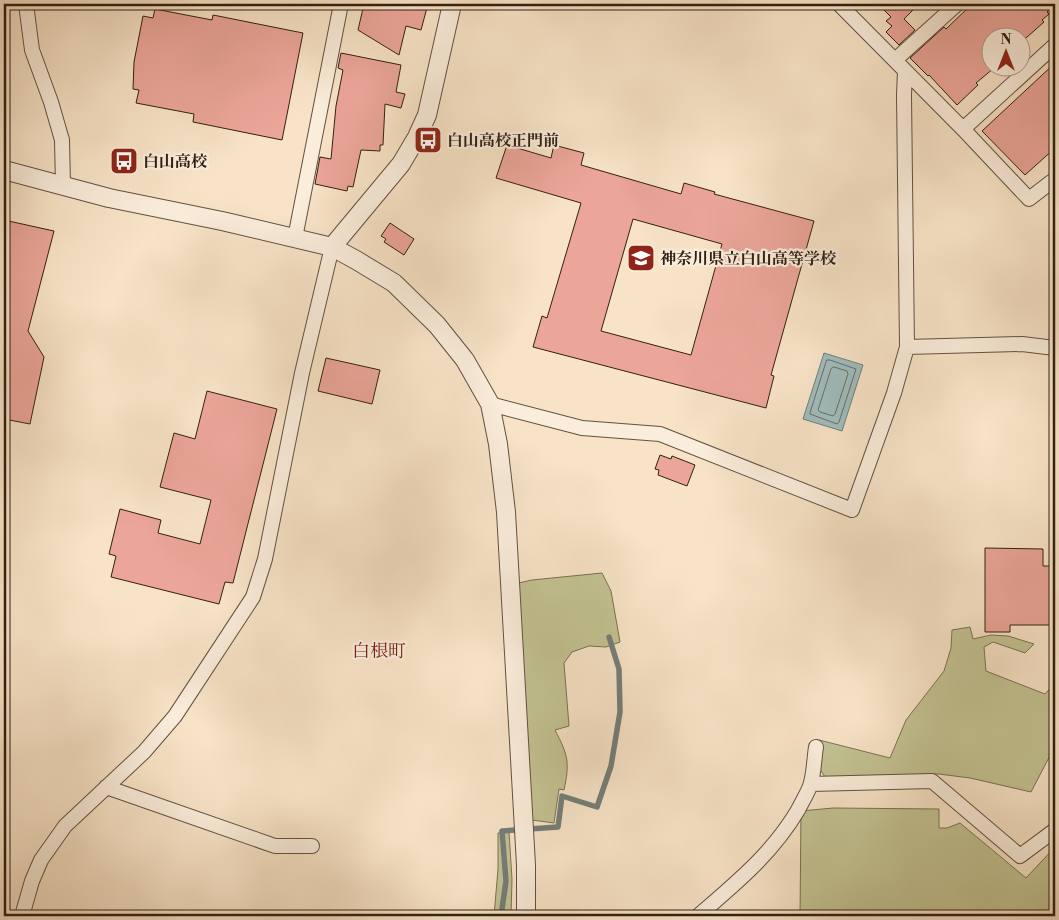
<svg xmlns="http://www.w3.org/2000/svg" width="1059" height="920" viewBox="0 0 1059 920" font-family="'Libre Bodoni','Noto Serif JP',serif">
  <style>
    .green { fill: #c3c292; stroke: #7a7152 }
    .water { fill: #a0bdbd; stroke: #747e79 }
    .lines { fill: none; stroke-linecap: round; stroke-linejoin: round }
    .shore { stroke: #686e68; stroke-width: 1 }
    .stream { stroke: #747e79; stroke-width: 5.5 }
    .building { fill: #eba599; stroke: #312013; fill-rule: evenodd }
    .minor-casing { stroke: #635140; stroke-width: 16 }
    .tertiary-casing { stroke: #635140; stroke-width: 20 }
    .minor { stroke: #faeddb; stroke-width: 14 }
    .tertiary { stroke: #faeddb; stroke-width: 18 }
    .labels { text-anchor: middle; stroke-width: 4.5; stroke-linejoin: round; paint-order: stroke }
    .poi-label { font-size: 16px; font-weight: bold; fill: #312013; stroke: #faeddb; text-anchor: start }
    .neighbourhood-label { font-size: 18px; fill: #7a1f14; stroke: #faeddb }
  </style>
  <rect width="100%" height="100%" fill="#f8e3c7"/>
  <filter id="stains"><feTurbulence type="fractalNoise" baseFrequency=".004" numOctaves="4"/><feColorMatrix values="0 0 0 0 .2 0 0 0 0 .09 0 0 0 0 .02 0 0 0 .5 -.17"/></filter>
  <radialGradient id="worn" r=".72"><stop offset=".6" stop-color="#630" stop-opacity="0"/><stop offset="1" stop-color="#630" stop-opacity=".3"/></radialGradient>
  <path class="green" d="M602,573L611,591L620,642L606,647L589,646L572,652L564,663L569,726L555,730C568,755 570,762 564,790L559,789L554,823L532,820L514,584L532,580Z
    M970,627L973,639L991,635L1008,636L1034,644L1025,653L993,642L984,647L986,671L1045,694L1055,683V746L1031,792L970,778L939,774L825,777L819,768V740L890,758L906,720L944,671L951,648L952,630Z
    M833,808L939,809V828H947L960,823L1026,878L1055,847V916H800L801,811Z
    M509,832L512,879L511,916H494L498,869V833Z"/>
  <path class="water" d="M824,353L863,365L842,431L803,419Z"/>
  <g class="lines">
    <path class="shore" d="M827,360H830L856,369L839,422L837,424L810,414Z
      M834,367L847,371L848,374L835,414L833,416L820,412L818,410L831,369Z"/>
    <path class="stream" d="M501,916L506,881L502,831L558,827L562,796L597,807L611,766L620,712L619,669L609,637"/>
  </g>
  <path class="building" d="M364,4H428L421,30L406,26L399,55L358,30Z
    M878,4H919L904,19L915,30L899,45L886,32L892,26L886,21L891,17Z
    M972,4H1055L1047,12L1049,14L1042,20L1044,22L1026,38H992V68H994L976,83L978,85L957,105L929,75L928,76L910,58L944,27L946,29Z
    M155,9L212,20L213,15L303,33L282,140L193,122L194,114L136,103L139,90L133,89L134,62L143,16L153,18Z
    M341,53L401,65L396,92L405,94L401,108L385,104L383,145H380V151L361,150L353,187L348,186L347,191L315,184L320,157L331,159L336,106L343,70L338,68Z
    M1055,63V148L1025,175L982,131Z
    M507,145L551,158L554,145L584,153L581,165L681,194L684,183L715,192L714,194L814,221L771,375L774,376L766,408L533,347L542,316L547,318L581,203L496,178ZM633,219L722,244L691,355L601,331Z
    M4,220L54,231L28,331L44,357L30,424L4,419Z
    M390,223L414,239L404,255L384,242L386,239L381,236Z
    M326,358L380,370L372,404L318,391Z
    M207,391L277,409L233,583L225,582L219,604L111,577L116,556L109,554L120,509L161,520L158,533L200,544L211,500L160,487L174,433L195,439Z
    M660,455L671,459L672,456L695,465L687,486L658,475L659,470L655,469Z
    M985,548L1043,549V566H1055V625H1010V632H985Z"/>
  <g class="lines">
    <defs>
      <path id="minor" d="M26,4L32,50L51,102L62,140L63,186
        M839,4L963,129L1029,199L1051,182L1055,188
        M895,60L957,4
        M963,129L1055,45
        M295,238L341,4
        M907,347L1022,344L1055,348
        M490,404L582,428L660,434L852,510L894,393L907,347L904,95L905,71
        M811,784L932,781L1020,856L1055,830
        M106,787L275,846H312
        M22,916L32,881L41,860L65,826L144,752L175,716L253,597L265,559L302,373L332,247
        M698,916C736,883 772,854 798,810C802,802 807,794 810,786C814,774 814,760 816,747"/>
      <path id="tertiary" d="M4,170L109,198L222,221L332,247L356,260L394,283L437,325L465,360L490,404L498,444L506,512L526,865V916
        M332,247L401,164L417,137L427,115L452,4"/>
    </defs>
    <use href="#minor" class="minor-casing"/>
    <use href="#tertiary" class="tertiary-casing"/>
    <use href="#minor" class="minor"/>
    <use href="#tertiary" class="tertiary"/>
  </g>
  <defs>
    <symbol id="bus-square" viewBox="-11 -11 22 22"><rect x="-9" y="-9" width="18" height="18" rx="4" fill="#8f2418" stroke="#faeddb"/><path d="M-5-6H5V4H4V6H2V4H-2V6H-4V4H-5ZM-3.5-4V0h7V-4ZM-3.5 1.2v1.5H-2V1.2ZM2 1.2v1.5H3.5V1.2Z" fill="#fff"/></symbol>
    <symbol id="school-square" viewBox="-11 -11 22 22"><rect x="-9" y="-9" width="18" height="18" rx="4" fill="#8f2418" stroke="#faeddb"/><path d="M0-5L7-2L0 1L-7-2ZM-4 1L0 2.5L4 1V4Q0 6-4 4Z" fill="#fff"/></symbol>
  </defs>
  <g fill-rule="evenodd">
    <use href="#bus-square" x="412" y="124" width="32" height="32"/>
    <use href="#bus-square" x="108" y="145" width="32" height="32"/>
    <use href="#school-square" x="625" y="242" width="32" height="32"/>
  </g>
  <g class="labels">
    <g class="poi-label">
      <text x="447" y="146">白山高校正門前</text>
      <text x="143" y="167">白山高校</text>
      <text x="660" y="264">神奈川県立白山高等学校</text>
    </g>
    <g class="neighbourhood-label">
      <text x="379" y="657">白根町</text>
    </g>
  </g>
  <rect width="1059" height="920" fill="none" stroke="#f8e3c7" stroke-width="20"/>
  <rect x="5" y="5" width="1049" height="910" fill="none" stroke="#312013" stroke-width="2.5"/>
  <rect x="10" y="10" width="1039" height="900" fill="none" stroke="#312013"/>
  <g transform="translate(1006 52)"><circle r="24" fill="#faeddb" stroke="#aa9b8b"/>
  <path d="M0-4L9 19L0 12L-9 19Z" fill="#8f2418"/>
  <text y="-8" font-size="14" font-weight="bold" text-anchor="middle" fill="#312013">N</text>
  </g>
  <rect width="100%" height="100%" filter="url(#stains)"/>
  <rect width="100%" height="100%" fill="url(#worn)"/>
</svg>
